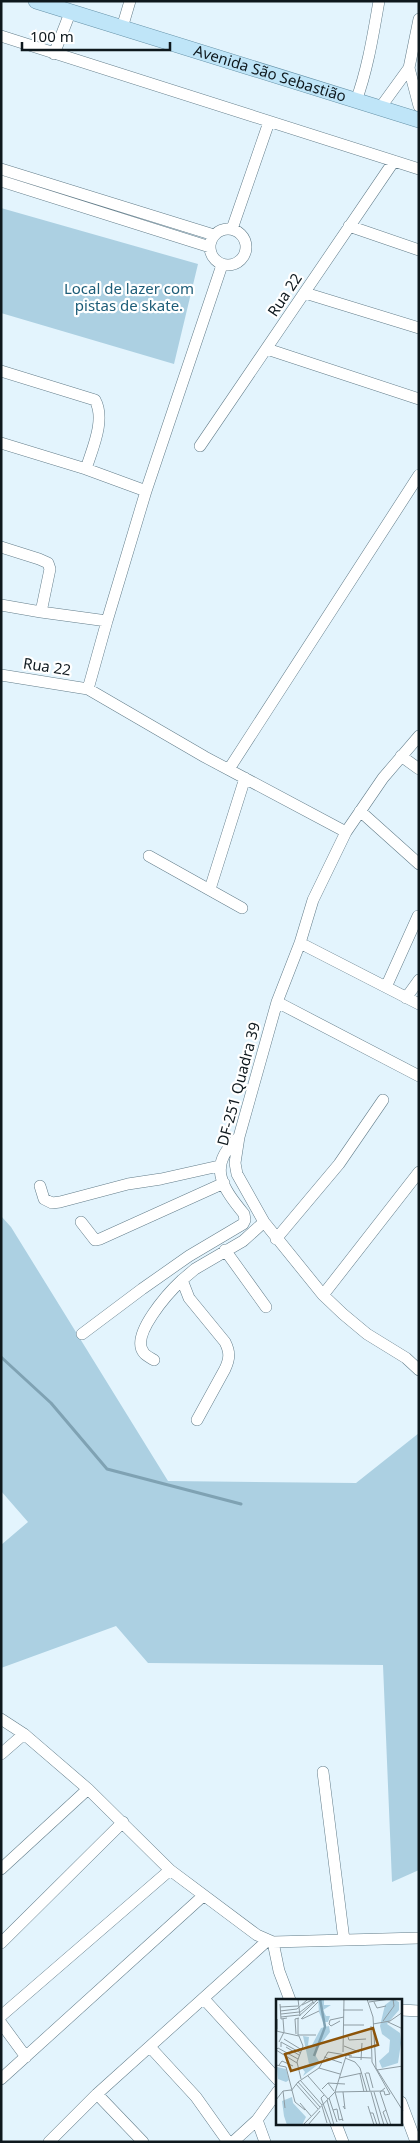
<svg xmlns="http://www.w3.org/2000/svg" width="420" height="2143" viewBox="0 0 420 2143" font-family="'Noto Sans',sans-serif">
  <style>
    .green { fill: #acd0e2 }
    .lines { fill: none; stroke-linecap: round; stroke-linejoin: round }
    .stream { stroke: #7fa2b3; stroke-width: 3 }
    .minor-casing { stroke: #637d8a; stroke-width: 12 }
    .major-casing { stroke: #6692a8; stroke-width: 16 }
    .minor { stroke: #fff; stroke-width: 11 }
    .major { stroke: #bfe5f8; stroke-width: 15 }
    .labels { text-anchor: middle; stroke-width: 4.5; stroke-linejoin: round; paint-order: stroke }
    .street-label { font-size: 15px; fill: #0e181d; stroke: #fff }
    .park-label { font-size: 15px; fill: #1d5d78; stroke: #fff }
    .inset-river { fill: none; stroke: #7fa2b3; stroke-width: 2.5 }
    .inset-road { fill: none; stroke: #8e9ca3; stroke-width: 1 }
    .view { fill: #8c5409; fill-opacity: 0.15; stroke: #8c5409; stroke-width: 2.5 }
    .inset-edge { fill: none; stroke: #0e181d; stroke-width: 2.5 }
  </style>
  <rect width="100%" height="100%" fill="#e3f4fd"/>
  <path class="green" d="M1,208L198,264L174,364L1,313Z
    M1,1216L11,1227L168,1481L356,1483L419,1433V1870L392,1882L383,1665L148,1663L116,1626L1,1668V1545L28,1522L1,1491Z"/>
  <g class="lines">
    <path class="stream" d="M1,1357L51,1403L107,1469L241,1504"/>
    <defs>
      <path id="minor" d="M122,28L130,1
        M1,36L419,169
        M54,54L70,13
        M409,68L419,106
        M356,101C368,68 373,35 379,1
        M380,108L409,68L419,19
        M1,169L214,235
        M1,181L210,247
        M349,226L419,250
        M232,229L269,122
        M210 247a18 18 0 1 1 36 0a18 18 0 1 1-36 0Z
        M305,293L419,328
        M267,349L419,399
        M1,371L95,400C106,420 92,449 86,469L1,443
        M200,446L394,161
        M86,469L146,491
        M1,547L39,559L48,563L50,569L41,612L1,605
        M41,612L107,621L146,491L222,265
        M1,675L88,689L205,757L346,832
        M88,689L107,621
        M419,736L383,778L346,832L313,900L300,943L277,1002L239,1137L235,1163L237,1174L264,1222L323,1295L343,1314L367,1334L406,1358L419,1370
        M401,756L419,769
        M229,769L419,475
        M360,811L419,864
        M149,856L242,908
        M210,889L245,778
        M300,943L419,1004
        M386,987L418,916
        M406,998L419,980
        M277,1002L419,1076
        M40,1186L44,1199L52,1203L60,1202L128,1184L161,1179L219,1166
        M81,1222L95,1240L100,1239L224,1183
        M276,1239L339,1164L383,1100
        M225,1250L266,1307
        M323,1295L419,1172
        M82,1334L142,1289L189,1256L243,1224L245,1220L244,1214C221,1186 207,1165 239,1137
        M154,1360C151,1358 146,1356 144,1353C129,1336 169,1292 182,1280
        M197,1420L225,1369C230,1358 230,1352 225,1342L189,1298L182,1280L195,1269L243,1241L264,1222
        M1,1719L24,1734L88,1789L170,1870L257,1935L273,1942L419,1938
        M1,1754L24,1734
        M323,1772L344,1940
        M1,1869L88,1789
        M273,1942L279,1971L290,2000
        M1,1943L123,1822
        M204,1999L278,2080
        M401,2010L419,2011
        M1,2016L170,1870
        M1,2023L26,2057
        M150,2047L196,2097L228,2142
        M1,2079L203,1896
        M97,2094L143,2142
        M401,2102L416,2142
        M257,2120L265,2142
        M336,2124L343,2142
        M49,2142L97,2094L268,1940
        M233,2142L257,2120L278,2091"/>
      <g id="major">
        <path id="s1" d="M36,1L419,120"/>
      </g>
    </defs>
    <use href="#minor" class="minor-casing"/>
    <use href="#major" class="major-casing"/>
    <use href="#minor" class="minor"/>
    <use href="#major" class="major"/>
  </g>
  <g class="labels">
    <g class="street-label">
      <text dy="5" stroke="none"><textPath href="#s1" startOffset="245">Avenida São Sebastião</textPath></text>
      <text transform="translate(285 295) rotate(-56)" y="5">Rua 22</text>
      <text transform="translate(47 667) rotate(9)" y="5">Rua 22</text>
      <text transform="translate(239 1084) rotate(-75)" y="5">DF-251 Quadra 39</text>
    </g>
    <g class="park-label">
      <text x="129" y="294">Local de lazer com<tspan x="129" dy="17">pistas de skate.</tspan></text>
    </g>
  </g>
  <g transform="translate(276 1999)">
    <rect width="126" height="126" fill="#e3f4fd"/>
    <path d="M42,0H48V6H55L47,11L50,17H54L52,23H47L43,13ZM117,0L123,3V11L111,25L124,34L125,44L122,64L106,69L103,62L113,53L114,41L106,35L104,27L109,6ZM53,27L54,33L38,54L44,64L27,77L29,73L25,68L33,65L27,37L33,38L32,46L35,48L45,29ZM1,68L10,70L13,81L10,83L2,80ZM16,98L17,104L30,118L26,126H11L8,117L6,102Z" fill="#acd0e2"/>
    <path class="inset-river" d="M38,57L49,28L44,0"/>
    <path class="inset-road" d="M22,0L24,17M91,0L97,18L100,69L127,112M93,3L114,0M98,3L101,9L110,7M4,5L5,20L11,19M26,6L36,1L38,5M4,8L22,7M67,11H87M4,12L21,10L32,0M23,14L37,3M5,15L23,13M23,17L41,1M5,18L23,16M22,19V36H40M25,20L42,3M26,20L43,12M64,22L55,27L53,25L54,21L68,18M107,22L118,7L117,0M112,23L127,30M97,25L114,22L127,13M68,26H88M95,27L96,63L114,95L109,96L108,92M0,32L23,37L27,47L21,63L25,80M1,32V20V30M20,35L19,20L23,19M72,38L73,41L90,40M8,40L26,51M3,43L8,33L7,20M68,47L83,53M5,48V43L25,54M10,48L23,56M67,53L68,0M48,58L66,64M73,58L95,59M69,59L79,63L84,69L91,93M85,61L86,44M21,64L0,51L2,49L22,60M0,66L10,68L19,103L29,111M3,66L6,62L17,67M43,69L64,75M101,71L127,67M89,74L94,92M90,74H93L97,89M84,75L88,93M32,77L52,100M63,79L86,74M24,81L46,106M22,83L44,108M52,84L69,85M20,85L42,110M109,89L104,93L115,126M46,90L52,84L58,92M7,92L9,109M15,92L22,83L43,69L52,53L76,57M59,93L108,92M59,93L67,122M95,93L104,126M98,93L108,126M48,96L45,99L55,126M53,99L61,123M0,101L7,92L15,91M51,101L58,126M24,104L35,117M46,107L51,124M67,107L69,110L67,93M92,107L98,126M57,111L61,110L63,121L67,120M110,111L107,113L112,126M94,114H97L101,126M27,126L59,93L71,54M32,126L44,112"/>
    <path class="view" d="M97,29L102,46L15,72L9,55Z"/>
    <rect width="126" height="126" class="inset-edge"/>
  </g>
  <rect width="420" height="2143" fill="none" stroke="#0e181d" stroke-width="5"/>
  <path d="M22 42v8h148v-8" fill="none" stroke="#0e181d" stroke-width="2.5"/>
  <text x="30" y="42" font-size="15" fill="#0e181d" stroke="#ffffff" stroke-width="4" paint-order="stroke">100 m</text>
</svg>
